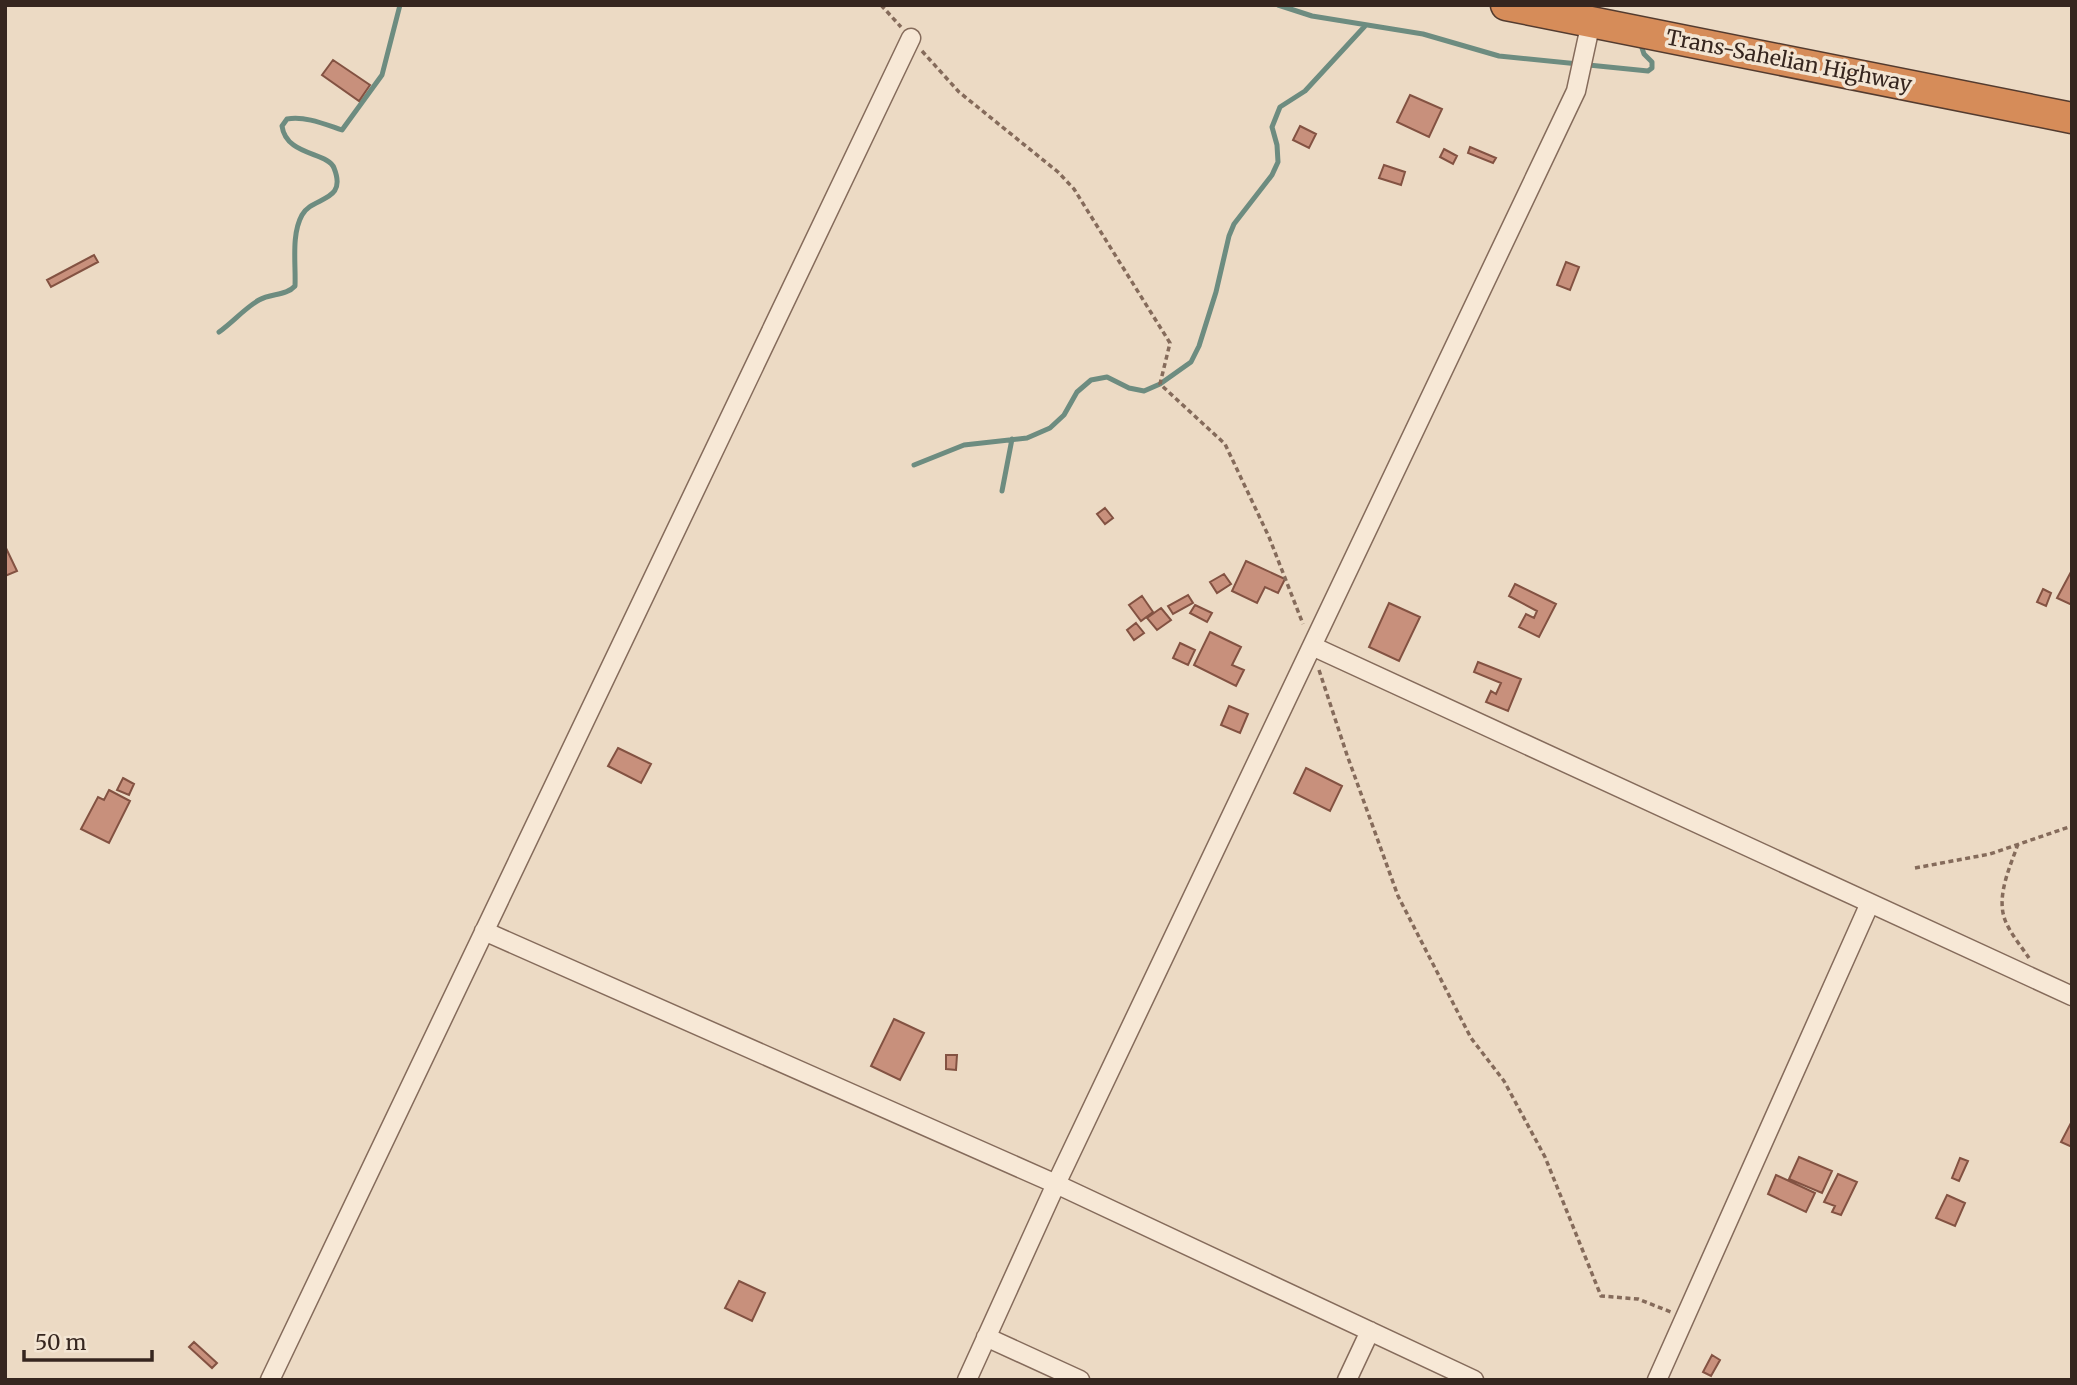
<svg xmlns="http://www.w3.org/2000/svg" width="2077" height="1385" viewBox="0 0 2077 1385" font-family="Merriweather,serif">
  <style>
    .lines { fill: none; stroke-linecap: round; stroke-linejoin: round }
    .stream { stroke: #6d8c80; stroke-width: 5 }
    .building { fill: #c8907c; stroke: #835242; stroke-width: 2 }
    .street-casing { stroke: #856b5b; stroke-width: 21 }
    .highway-casing { stroke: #533b2f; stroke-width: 33 }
    .path { stroke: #856b5b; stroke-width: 3.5; stroke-dasharray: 5 3.5; stroke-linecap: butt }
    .street { stroke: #f7e8d6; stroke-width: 18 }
    .highway { stroke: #d68c59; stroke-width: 30 }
    .labels { text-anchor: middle; stroke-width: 7; stroke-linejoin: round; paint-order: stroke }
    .street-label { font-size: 21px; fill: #36261f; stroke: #f3e5d3 }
  </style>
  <rect width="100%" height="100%" fill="#ecdac4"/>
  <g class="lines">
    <path class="stream" d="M1278,5L1312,16L1423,34L1499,56L1648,71L1652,68V62L1644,54L1642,48
      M219,332C233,322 245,308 259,300C271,293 286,296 295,286C296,264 291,235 302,215C312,196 348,203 334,168C328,152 286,156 282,126L287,119C306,116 324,124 342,130L382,75L400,5
      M914,465L964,445L1027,438L1050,428L1064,415L1077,392L1091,380L1107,377L1129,388L1144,391L1160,384L1191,362L1199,346L1216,292L1229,236L1234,224L1272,175L1278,162L1277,145L1272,127L1280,107L1305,91L1365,26
      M1002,491L1012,439"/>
  </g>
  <path class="building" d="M333,60L370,85L359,101L322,75Z
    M1410,95L1442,109L1429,137L1397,122Z
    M1300,126L1316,134L1309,148L1293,140Z
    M1470,147L1496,158L1493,163L1468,153Z
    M1444,149L1457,156L1453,164L1440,157Z
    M1384,165L1405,172L1401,185L1379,178Z
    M94,255L98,262L51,287L47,280Z
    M1566,262L1579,267L1570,290L1557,285Z
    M1105,508L1113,518L1105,524L1097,514Z
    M5,546L17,571L5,576Z
    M1246,561L1285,579L1278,593L1265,587L1257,603L1232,591Z
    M2072,570V605L2057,598Z
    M1224,574L1231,584L1217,593L1210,582Z
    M1515,584L1556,604L1539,637L1519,627L1526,614L1534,618L1537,611L1509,596Z
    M2043,589L2051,593L2046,606L2037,602Z
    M1188,595L1193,603L1173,614L1168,606Z
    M1142,596L1153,612L1141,621L1129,605Z
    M1389,603L1420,617L1399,661L1369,647Z
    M1195,605L1212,613L1207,622L1190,613Z
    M1161,608L1171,620L1157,630L1147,618Z
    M1136,623L1144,633L1134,640L1127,630Z
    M1210,632L1241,647L1232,665L1244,670L1236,686L1194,665Z
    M1180,643L1195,650L1188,665L1173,658Z
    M1478,662L1521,679L1508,711L1486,702L1491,691L1496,694L1501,683L1474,672Z
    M1229,706L1248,714L1240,733L1221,725Z
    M618,748L651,764L641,783L608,766Z
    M1306,768L1342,786L1330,811L1294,793Z
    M123,778L134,784L129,795L117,790Z
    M109,790L130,801L109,843L81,829L98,797L104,800Z
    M894,1019L924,1033L900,1080L871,1066Z
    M946,1055H957L956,1070L946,1069Z
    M2072,1121V1147L2061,1142Z
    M1799,1157L1832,1171L1822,1193L1789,1179Z
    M1960,1158L1968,1161L1959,1181L1952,1178Z
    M1838,1174L1857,1182L1841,1215L1832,1212L1835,1206L1824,1202Z
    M1776,1175L1815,1193L1806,1212L1768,1194Z
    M1947,1195L1965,1203L1955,1226L1936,1218Z
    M739,1281L765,1293L752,1321L725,1308Z
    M194,1342L217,1363L212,1368L189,1347Z
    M1712,1355L1720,1360L1711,1376L1703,1372Z"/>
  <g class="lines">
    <defs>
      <path id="street" d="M1312,646L2072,996
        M484,931L1056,1184L1474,1380
        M986,1337L1080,1380
        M270,1380L911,38
        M967,1380L1056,1184L1576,91L1591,22
        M1347,1380L1370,1331
        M1657,1380L1870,903"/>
      <path id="highway" d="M1506,5L2072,118"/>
    </defs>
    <use href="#street" class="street-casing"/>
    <use href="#highway" class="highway-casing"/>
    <path class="path" d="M881,5L901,27
      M922,51L959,92L1058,172L1074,189L1170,343L1160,384L1225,444L1269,537L1303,624
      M1319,670L1347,755L1398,896L1471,1038L1504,1081L1545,1157L1601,1296L1638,1299L1671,1312
      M2018,844C2010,867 1996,896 2005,920C2010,933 2021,946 2029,958
      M1915,868L1990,854L2072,826"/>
    <use href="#street" class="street"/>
    <use href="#highway" class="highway"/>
  </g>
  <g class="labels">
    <g class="street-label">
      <text transform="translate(1789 61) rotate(11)" y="7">Trans-Sahelian Highway</text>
    </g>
  </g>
  <rect width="2077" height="1385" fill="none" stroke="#36261f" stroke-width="14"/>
  <path d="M24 1350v10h128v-10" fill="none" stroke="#36261f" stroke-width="3.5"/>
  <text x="35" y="1350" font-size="21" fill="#36261f" stroke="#f3e5d3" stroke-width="5" paint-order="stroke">50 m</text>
</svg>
